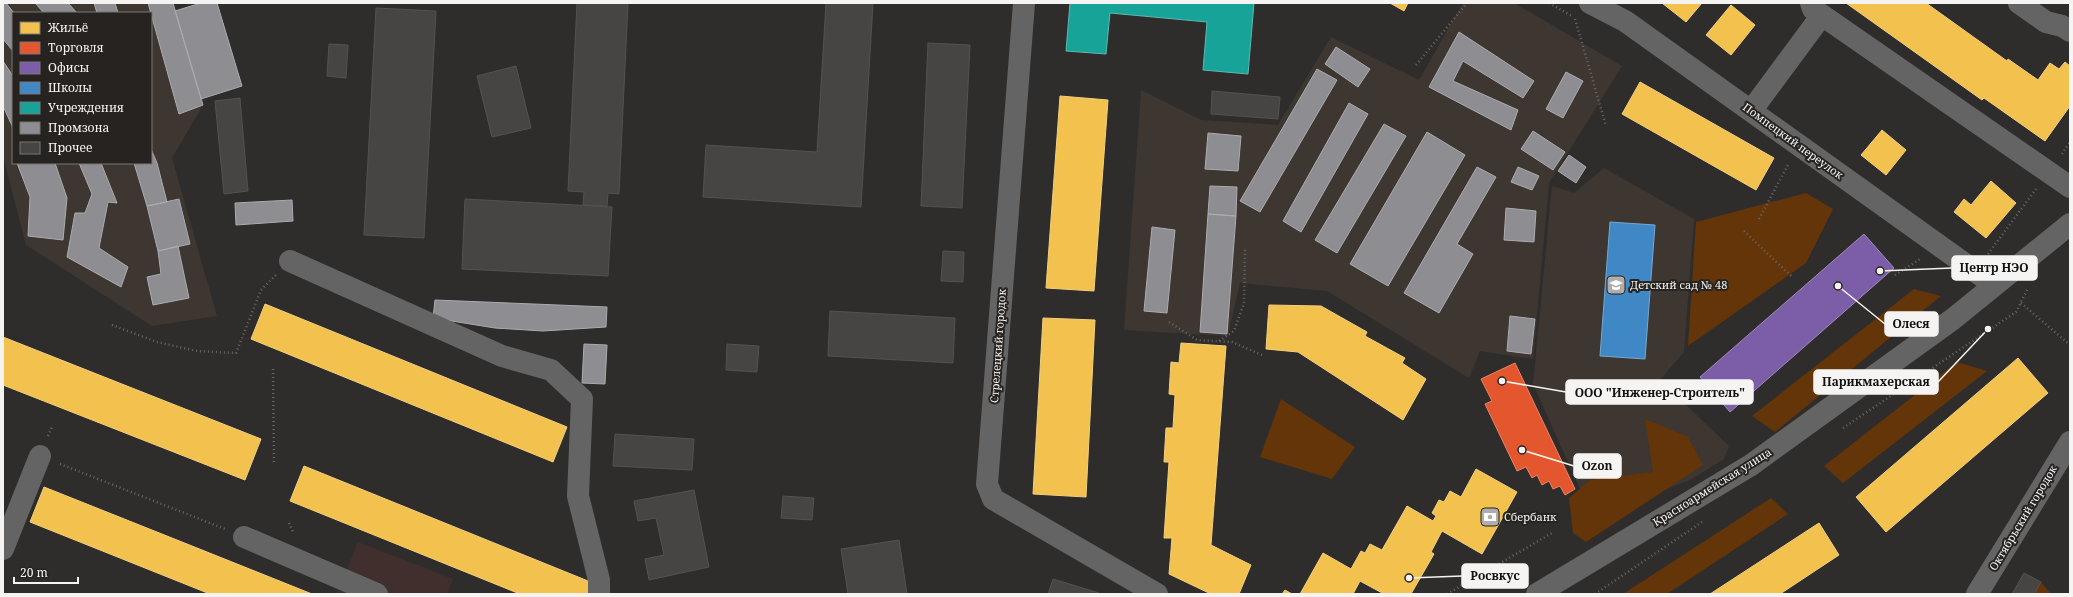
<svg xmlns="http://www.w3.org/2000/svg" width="2073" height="597" viewBox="0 0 2073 597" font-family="'Noto Serif',serif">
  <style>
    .commercial { fill: #402f2d }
    .built { fill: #3e3631; fill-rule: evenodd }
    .green { fill: #633508 }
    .homes { fill: #f2c14e; stroke: #f3d07f }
    .shops { fill: #e4572e; stroke: #e98669 }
    .offices { fill: #7b5ea7; stroke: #a08bbe }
    .schools { fill: #3f88c5; stroke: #76a8d2 }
    .public { fill: #17a398; stroke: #5abbb3 }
    .industry { fill: #8d8d92; stroke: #acacaf }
    .building { fill: #464543; stroke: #545251 }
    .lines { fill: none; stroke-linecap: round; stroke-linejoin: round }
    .path { stroke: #6a6867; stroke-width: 2.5; stroke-dasharray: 1 3; stroke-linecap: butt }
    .minor { stroke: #656464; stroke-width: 22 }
    .labels { text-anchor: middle; stroke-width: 4; stroke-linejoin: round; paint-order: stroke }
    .street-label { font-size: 11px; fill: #f6f4f2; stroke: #262321 }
    .poi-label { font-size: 11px; fill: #f6f4f2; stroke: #262321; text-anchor: start }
    .leader { fill: none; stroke: #f6f4f2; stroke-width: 1.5 }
    .callout-dot { fill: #f6f4f2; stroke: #262321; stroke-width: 1.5 }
    .callout { fill: #f6f4f2; stroke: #f6f4f2; stroke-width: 1.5 }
    .callout-label { font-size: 12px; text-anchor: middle; font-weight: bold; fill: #111 }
  </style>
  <rect width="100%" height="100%" fill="#2f2d2b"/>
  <path class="commercial" d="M358,542L453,579L447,594H336Z"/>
  <path class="built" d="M3,3H173L203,105L172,158L217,316L152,326L26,245L3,156ZM13,13H151V163H13Z
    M1463,3H1514L1622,66L1549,183L1533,359L1480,351L1469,378L1327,291L1240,283L1228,336L1124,330L1141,90L1201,120L1278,125L1331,37L1419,80Z
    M1604,168L1694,219L1684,352L1660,380L1729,446L1724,459L1692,479L1593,518L1533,384L1552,186L1574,193Z"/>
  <path class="green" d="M1806,193L1833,209L1806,263L1688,346L1696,222Z
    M1914,289L1941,296L1775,432L1752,416Z
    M1957,362L1987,371L1843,483L1824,466Z
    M1281,399L1355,447L1332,479L1260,457Z
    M1645,419L1688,437L1703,465L1586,542L1573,533L1569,498L1590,480L1653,472Z
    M1771,498L1788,514L1667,594H1623Z
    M2041,582L2051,594H2034Z"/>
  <path class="homes" d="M1390,3H1408L1404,11Z
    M1662,3H1702L1686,22Z
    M1846,3H1926L2007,61L2008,59L2038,80L2050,63L2059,69L2065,62L2070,66V106L2045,141L1984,98L1982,100Z
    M1731,5L1755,25L1731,55L1706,35Z
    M1640,82L1774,158L1756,190L1622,114Z
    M1060,96L1108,100L1094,291L1046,288Z
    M1882,130L1906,150L1886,175L1861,155Z
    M1991,181L2016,203L1986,238L1954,212L1964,199L1971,205Z
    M265,304L567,427L553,462L251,339Z
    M1269,305L1321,306L1367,332L1365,336L1405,358L1402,363L1426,379L1403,420L1298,352L1266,349Z
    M1043,318L1095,320L1086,497L1033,494Z
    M3,337L261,439L245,480L3,385Z
    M1181,343L1226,346L1211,545L1251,565L1239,594H1211L1169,574L1172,538H1164L1169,462H1164L1166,428H1173L1175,395L1169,394L1171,362L1179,363Z
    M2018,358L2048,393L1886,532L1856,497Z
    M304,466L593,583L589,594H520L290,501Z
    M1476,469L1517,492L1482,554L1442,531L1431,552L1434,554L1411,594H1384L1360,581L1353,594H1300L1323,553L1351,569L1361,551L1365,553L1370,544L1382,550L1407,506L1433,521L1436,516L1432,513L1439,500L1444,502L1450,491L1461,497Z
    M44,487L182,542L312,594H210L30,522Z
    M1819,523L1839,555L1780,594H1710Z
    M1285,590L1292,594H1282Z"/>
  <path class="shops" d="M1515,363L1575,489L1565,495L1560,486L1553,489L1549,481L1542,485L1537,475L1532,478L1526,467L1517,471L1485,404L1492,401L1481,379Z"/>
  <path class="offices" d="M1864,234L1894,268L1730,412L1700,377Z"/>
  <path class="schools" d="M1610,222L1655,225L1645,359L1600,356Z"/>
  <path class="public" d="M1070,3H1254L1248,74L1203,70L1207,22L1110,13L1106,54L1066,51Z"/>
  <path class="industry" d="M3,3H6L14,13L13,51L3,39Z
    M35,3H68L77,13H44Z
    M94,3H115L118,13H97Z
    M148,3H173L203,105L179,114Z
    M201,3H217L242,86L201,99L175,11Z
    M1459,32L1534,81L1523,98L1463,61L1453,81L1518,110L1511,130L1429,87Z
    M1336,47L1370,69L1358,87L1325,64Z
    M3,61L13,76V128L3,106Z
    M1317,69L1337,80L1260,212L1240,201Z
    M1566,72L1583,81L1563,118L1546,109Z
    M1349,103L1368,114L1301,232L1283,221Z
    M1384,124L1406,136L1337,253L1315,240Z
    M1533,131L1565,152L1553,170L1521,149Z
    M1427,132L1465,155L1388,286L1350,264Z
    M1208,133L1241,136L1238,171L1205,169Z
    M151,149L157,163L167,202L147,206L134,163H151Z
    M1569,155L1586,167L1576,183L1558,171Z
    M17,163H55L67,198L63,240L28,236L30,197Z
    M79,163H101L117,203L108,202L99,248L128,267L121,287L67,257L75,213H85L92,194Z
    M1477,167L1496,177L1457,244L1473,254L1439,313L1404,293Z
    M1518,167L1539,176L1532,190L1511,182Z
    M1210,186L1237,187L1236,216L1208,214Z
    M179,199L190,244L158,251L147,206Z
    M292,200L293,221L236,225L235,203Z
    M1506,208L1536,211L1534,242L1504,240Z
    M1208,214L1236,216L1227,334L1200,332Z
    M1152,227L1175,230L1167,313L1144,311Z
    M178,246L189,298L153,305L147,277L161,274L158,251Z
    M435,300L607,307L606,327L543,331L495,328L433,318Z
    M1510,316L1535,319L1531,354L1507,351Z
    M584,344L607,345L605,384L582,383Z"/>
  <path class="building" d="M577,3H628L619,194L608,193L607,206L583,205L584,192L568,191Z
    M826,3H873L861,207L703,197L706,145L817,152Z
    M376,8L436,11L424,238L364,235Z
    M928,43L970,45L962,208L921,206Z
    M329,44L348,45L346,78L327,76Z
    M516,66L531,128L492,137L477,76Z
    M1212,91L1280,97L1278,119L1211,114Z
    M240,98L248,191L224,194L215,101Z
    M465,199L612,207L608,276L462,269Z
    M943,251L964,252L963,282L941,281Z
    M830,311L955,318L953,363L828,356Z
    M727,344L759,346L757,372L726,370Z
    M615,434L694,439L692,470L613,466Z
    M694,490L709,567L649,580L645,559L664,555L656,518L638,521L634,501Z
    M783,496L814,498L812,520L781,518Z
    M899,540L907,594H848L841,549Z
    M2024,573L2041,582L2034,594H2012Z
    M1053,579L1099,593V594H1048Z"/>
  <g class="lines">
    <path class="path" d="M1549,3L1572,16
      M1575,19L1606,126
      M1416,65L1467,3
      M2062,154L2070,142
      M1759,219L1789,163
      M1744,231L1791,276
      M1988,254L2036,189
      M1895,275L1920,259
      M2021,303L2070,345
      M1169,322L1197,340L1232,342L1262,355
      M112,325L157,342L197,351L236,353L261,290L276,275
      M1219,341L1234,331L1244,303L1245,249
      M273,369L274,465
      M1843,428L2016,312L2028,288
      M48,436L52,427
      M60,464L225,529
      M289,523L294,534
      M1447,594L1552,533
      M1595,594L1702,522"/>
    <path class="minor" d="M1024,3L987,484L993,499L1157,594
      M1590,3L1625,21L1993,284
      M1811,3L1813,9L2070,187
      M2019,3L2046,22L2062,26L2070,31
      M1751,111L1822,15
      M290,261L502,356L551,370L582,399L578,496L599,580V594
      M244,537L377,594
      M3,549L40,456
      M1537,594L1751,465L1953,319L2070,224
      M1977,594L2070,442"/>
  </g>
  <defs>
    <symbol id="school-square" viewBox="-11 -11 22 22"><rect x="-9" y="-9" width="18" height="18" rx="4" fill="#b0aeac" stroke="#262321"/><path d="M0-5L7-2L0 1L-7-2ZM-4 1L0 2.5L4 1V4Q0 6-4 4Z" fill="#fff"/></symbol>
    <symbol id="bank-square" viewBox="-11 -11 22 22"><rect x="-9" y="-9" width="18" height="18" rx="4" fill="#b0aeac" stroke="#262321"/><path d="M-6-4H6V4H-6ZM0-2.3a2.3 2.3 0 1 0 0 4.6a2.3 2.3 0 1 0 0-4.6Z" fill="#fff"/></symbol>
  </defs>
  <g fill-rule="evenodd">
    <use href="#school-square" x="1605" y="274" width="22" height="22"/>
    <use href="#bank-square" x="1479" y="506" width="22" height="22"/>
  </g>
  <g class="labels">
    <g class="street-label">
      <text transform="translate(1793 141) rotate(36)" y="4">Помпецкий переулок</text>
      <text transform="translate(998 346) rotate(-86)" y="4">Стрелецкий городок</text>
      <text transform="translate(1712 487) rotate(-32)" y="4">Красноармейская улица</text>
      <text transform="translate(2023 518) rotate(-59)" y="4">Октябрьский городок</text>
    </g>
    <g class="poi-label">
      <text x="1630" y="289">Детский сад № 48</text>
      <text x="1504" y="521">Сбербанк</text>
    </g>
  </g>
  <path class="leader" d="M1880 271L1952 268M1838 286L1885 324M1988 329L1938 382M1502 381L1566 392M1522 450L1574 466M1409 578L1462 576"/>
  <g class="callout-dot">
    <circle cx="1880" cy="271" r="4"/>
    <circle cx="1838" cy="286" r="4"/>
    <circle cx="1988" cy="329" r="4"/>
    <circle cx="1502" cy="381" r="4"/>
    <circle cx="1522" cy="450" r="4"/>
    <circle cx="1409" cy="578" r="4"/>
  </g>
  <g class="callout">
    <rect x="1952" y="256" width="85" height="24" rx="4"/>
    <rect x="1885" y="312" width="53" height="24" rx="4"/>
    <rect x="1814" y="370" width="124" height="24" rx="4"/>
    <rect x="1566" y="380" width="187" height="24" rx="4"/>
    <rect x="1574" y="454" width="47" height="24" rx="4"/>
    <rect x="1462" y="564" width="66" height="24" rx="4"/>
  </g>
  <g class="callout-label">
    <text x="1994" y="272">Центр НЭО</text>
    <text x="1911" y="328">Олеся</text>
    <text x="1876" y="386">Парикмахерская</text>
    <text x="1660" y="397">ООО "Инженер-Строитель"</text>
    <text x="1597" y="470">Ozon</text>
    <text x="1495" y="580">Росвкус</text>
  </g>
  <rect width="2073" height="597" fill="none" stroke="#f6f4f2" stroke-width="8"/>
  <rect x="12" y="12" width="140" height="152" fill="#262321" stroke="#797775"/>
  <rect x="20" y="22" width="20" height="12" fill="#f2c14e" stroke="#797775"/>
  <text x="48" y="32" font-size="12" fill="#f6f4f2">Жильё</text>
  <rect x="20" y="42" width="20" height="12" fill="#e4572e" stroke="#797775"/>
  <text x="48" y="52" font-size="12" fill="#f6f4f2">Торговля</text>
  <rect x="20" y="62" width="20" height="12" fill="#7b5ea7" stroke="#797775"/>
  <text x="48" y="72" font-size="12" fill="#f6f4f2">Офисы</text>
  <rect x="20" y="82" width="20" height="12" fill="#3f88c5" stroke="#797775"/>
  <text x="48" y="92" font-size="12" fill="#f6f4f2">Школы</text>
  <rect x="20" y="102" width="20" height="12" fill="#17a398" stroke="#797775"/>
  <text x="48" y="112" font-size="12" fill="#f6f4f2">Учреждения</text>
  <rect x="20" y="122" width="20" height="12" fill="#8d8d92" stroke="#797775"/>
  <text x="48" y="132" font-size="12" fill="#f6f4f2">Промзона</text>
  <rect x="20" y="142" width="20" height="12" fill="#464543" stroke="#797775"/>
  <text x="48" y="152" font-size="12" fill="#f6f4f2">Прочее</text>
  <path d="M14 577v6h64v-6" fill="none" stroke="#f6f4f2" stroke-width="2"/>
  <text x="20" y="577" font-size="12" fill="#f6f4f2" stroke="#262321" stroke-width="3" paint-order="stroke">20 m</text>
</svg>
